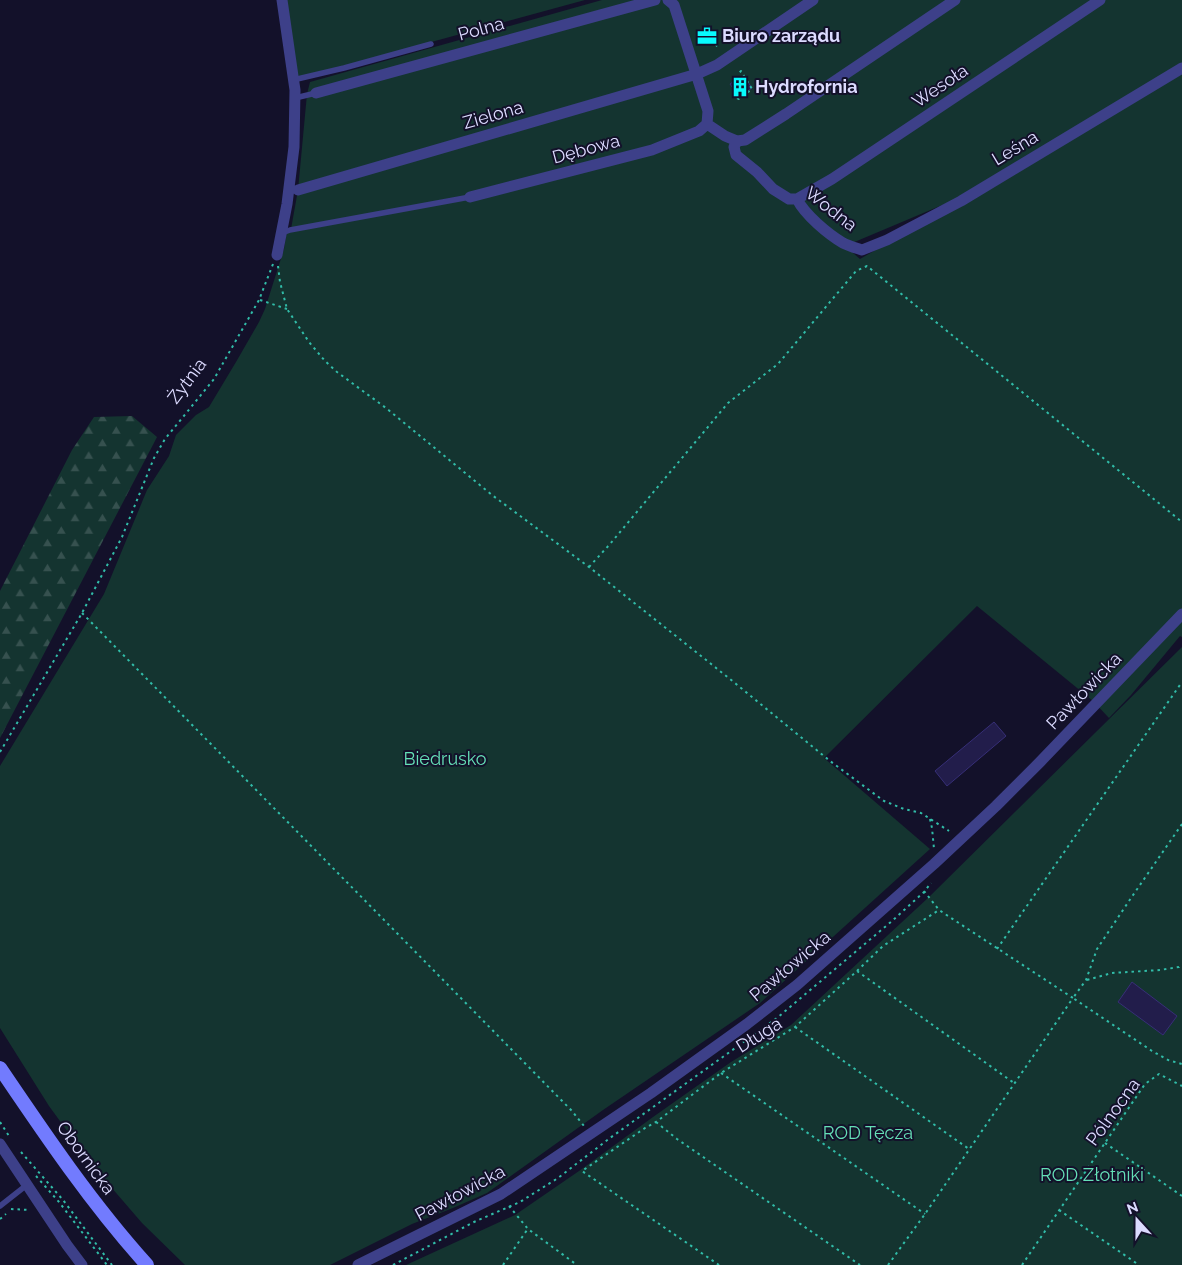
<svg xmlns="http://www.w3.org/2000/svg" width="1182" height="1265" viewBox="0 0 1182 1265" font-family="Raleway,sans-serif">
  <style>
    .forest { fill: url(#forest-firs) }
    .green { fill: #143430; fill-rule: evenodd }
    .building { fill: #221d4b; stroke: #372f77 }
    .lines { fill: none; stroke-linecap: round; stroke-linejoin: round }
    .path { stroke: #31bca8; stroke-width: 2; stroke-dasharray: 2.5 4; stroke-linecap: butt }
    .service { stroke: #3d4089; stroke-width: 5.5 }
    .minor { stroke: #3d4089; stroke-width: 11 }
    .secondary { stroke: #727bfe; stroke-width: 14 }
    .labels { text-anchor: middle; stroke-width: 4; stroke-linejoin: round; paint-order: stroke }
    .street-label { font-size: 18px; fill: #dcdbff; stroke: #13112a }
    .poi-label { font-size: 18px; font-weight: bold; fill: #dcdbff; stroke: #13112a; text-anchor: start }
    .park-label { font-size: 18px; fill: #65e0b7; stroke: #13112a }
  </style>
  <defs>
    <pattern id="forest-firs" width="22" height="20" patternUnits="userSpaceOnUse" patternTransform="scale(1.25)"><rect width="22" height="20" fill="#143430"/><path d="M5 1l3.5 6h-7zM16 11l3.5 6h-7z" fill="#36514f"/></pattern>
  </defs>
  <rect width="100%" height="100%" fill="#13112a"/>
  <path class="forest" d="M132,416L157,437L0,738V591L72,450L94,417Z"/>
  <path class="green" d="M287,0H585L296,79Z
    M602,0H1182V637L1180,636L1131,695L1109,718L1093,701L977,606L824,758L930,849L760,1003L603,1110L487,1193L453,1208L412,1224L330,1265H185L142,1223L92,1165L49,1106L0,1028V766L104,594L147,490L169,456L176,435L196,415L209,407L236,362L259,322L265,309L284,249L287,230L291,229L298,190L307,94L310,82ZM985,187L860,259L845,246Z
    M1182,647V1265H406L515,1215L579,1171L653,1117L731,1062L791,1025L929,897Z"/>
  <path class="building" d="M741,76L743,81L746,79L752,88L739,97L730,84Z
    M994,722L1006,736L947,786L935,771Z
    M1132,982L1177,1016L1163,1035L1118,1002Z"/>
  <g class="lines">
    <path class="path" d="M712,39L719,49
      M737,98L739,99L752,89L741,71L739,73
      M278,266L280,282L287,309L309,342L325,361L337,372L386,408L492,495L589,567L730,679L830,761L884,801L904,809L921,813L949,831
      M260,300L287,309
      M589,567L610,544L728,403L778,364L856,271L867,266L1182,522
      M82,613L572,1111L584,1126
      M0,752L82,613L122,537L154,458L165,439L214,379L259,300L273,264
      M930,819L932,828L934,849
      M1182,824L1131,898L1097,949L1086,980L1073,998L1152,1051L1168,1060L1182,1064
      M997,949L1182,682
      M857,971L1014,1083
      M1087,980L1112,973L1160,970L1179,967L1182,964
      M795,1027L969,1149
      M721,1073L925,1214
      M0,1122L9,1136
      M656,1122L677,1139L860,1265
      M1105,1143L1182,1196
      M21,1152L63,1200L112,1265
      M36,1176L59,1202L107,1265
      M509,1206L528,1229L577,1265
      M11,1209L29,1210
      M1059,1210L1139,1265
      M0,1219L6,1214
      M393,1265L474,1222L520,1202L558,1178L610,1138L777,1018L892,921L924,892L931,883
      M503,1265L527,1230
      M719,1265L582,1171L645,1128L656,1122L721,1073L795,1027L857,971L883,946L939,910
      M888,1265L925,1214L1073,998L939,910L924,891
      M1022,1265L1145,1084L1159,1074L1182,1086"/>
    <path class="service" d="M293,80L344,68L431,44
      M295,98L316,93
      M282,233L290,230L470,197
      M0,1206L28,1184"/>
    <path class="minor" d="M668,0L674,5L708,111L707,124
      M316,93L655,0
      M707,124L725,136L737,141
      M737,141L734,147L736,155L757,172L773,189L789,199H797L832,179L1100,0
      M737,141L745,140L786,114L955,0
      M298,190L697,74L717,65L813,0
      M470,197L652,150L699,131L707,124
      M797,199C805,215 828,234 843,243C849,246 856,248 862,250L887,240L961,201L1182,68
      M277,255L287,204L294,147L295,90L282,0
      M0,1144L67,1245L82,1265
      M358,1265L501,1194L651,1093L747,1024L797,985L934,864L996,806L1040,762L1182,614"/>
    <path class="secondary" d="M0,1068C46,1136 92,1204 147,1265"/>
  </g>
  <defs>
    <symbol id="office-bare" viewBox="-9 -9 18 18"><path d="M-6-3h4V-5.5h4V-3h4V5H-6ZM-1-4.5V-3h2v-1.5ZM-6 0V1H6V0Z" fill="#08fafd" stroke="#13112a" stroke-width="2.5" paint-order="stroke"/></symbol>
    <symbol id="building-bare" viewBox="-9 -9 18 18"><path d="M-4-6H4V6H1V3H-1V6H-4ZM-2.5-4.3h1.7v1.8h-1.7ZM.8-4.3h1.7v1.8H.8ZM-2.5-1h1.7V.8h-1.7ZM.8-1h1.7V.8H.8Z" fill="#08fafd" stroke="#13112a" stroke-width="2.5" paint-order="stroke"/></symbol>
  </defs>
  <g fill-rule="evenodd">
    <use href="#office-bare" x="693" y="22" width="28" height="28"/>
    <use href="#building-bare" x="726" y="73" width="28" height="28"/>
  </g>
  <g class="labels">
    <g class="street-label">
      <text transform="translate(481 29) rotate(-15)" y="6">Polna</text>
      <text transform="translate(940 86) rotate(-34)" y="6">Wesoła</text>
      <text transform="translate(493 115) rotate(-16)" y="6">Zielona</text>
      <text transform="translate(1015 148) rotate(-31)" y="6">Leśna</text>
      <text transform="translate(586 149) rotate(-15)" y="6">Dębowa</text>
      <text transform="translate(831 209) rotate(38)" y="6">Wodna</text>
      <text transform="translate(187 381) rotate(-53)" y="6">Żytnia</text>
      <text transform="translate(1084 691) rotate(-46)" y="6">Pawłowicka</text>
      <text transform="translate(790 966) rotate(-40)" y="6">Pawłowicka</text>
      <text transform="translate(759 1035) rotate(-32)" y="6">Długa</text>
      <text transform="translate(1113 1112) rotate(-54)" y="6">Pólnocna</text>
      <text transform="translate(86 1158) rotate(54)" y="6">Obornicka</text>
      <text transform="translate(460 1193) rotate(-28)" y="6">Pawłowicka</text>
    </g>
    <g class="poi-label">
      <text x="722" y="42">Biuro zarządu</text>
      <text x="755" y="93">Hydrofornia</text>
    </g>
    <g class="park-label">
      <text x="445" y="765">Biedrusko</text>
      <text x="868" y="1139">ROD Tęcza</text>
      <text x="1092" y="1181">ROD Złotniki</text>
    </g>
  </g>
  <g transform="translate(1137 1220) rotate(339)" stroke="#13112a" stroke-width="4" paint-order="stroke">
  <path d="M0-4L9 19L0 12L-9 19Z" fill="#dcdbff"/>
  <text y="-8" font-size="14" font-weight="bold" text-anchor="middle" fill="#dcdbff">N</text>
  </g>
</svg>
